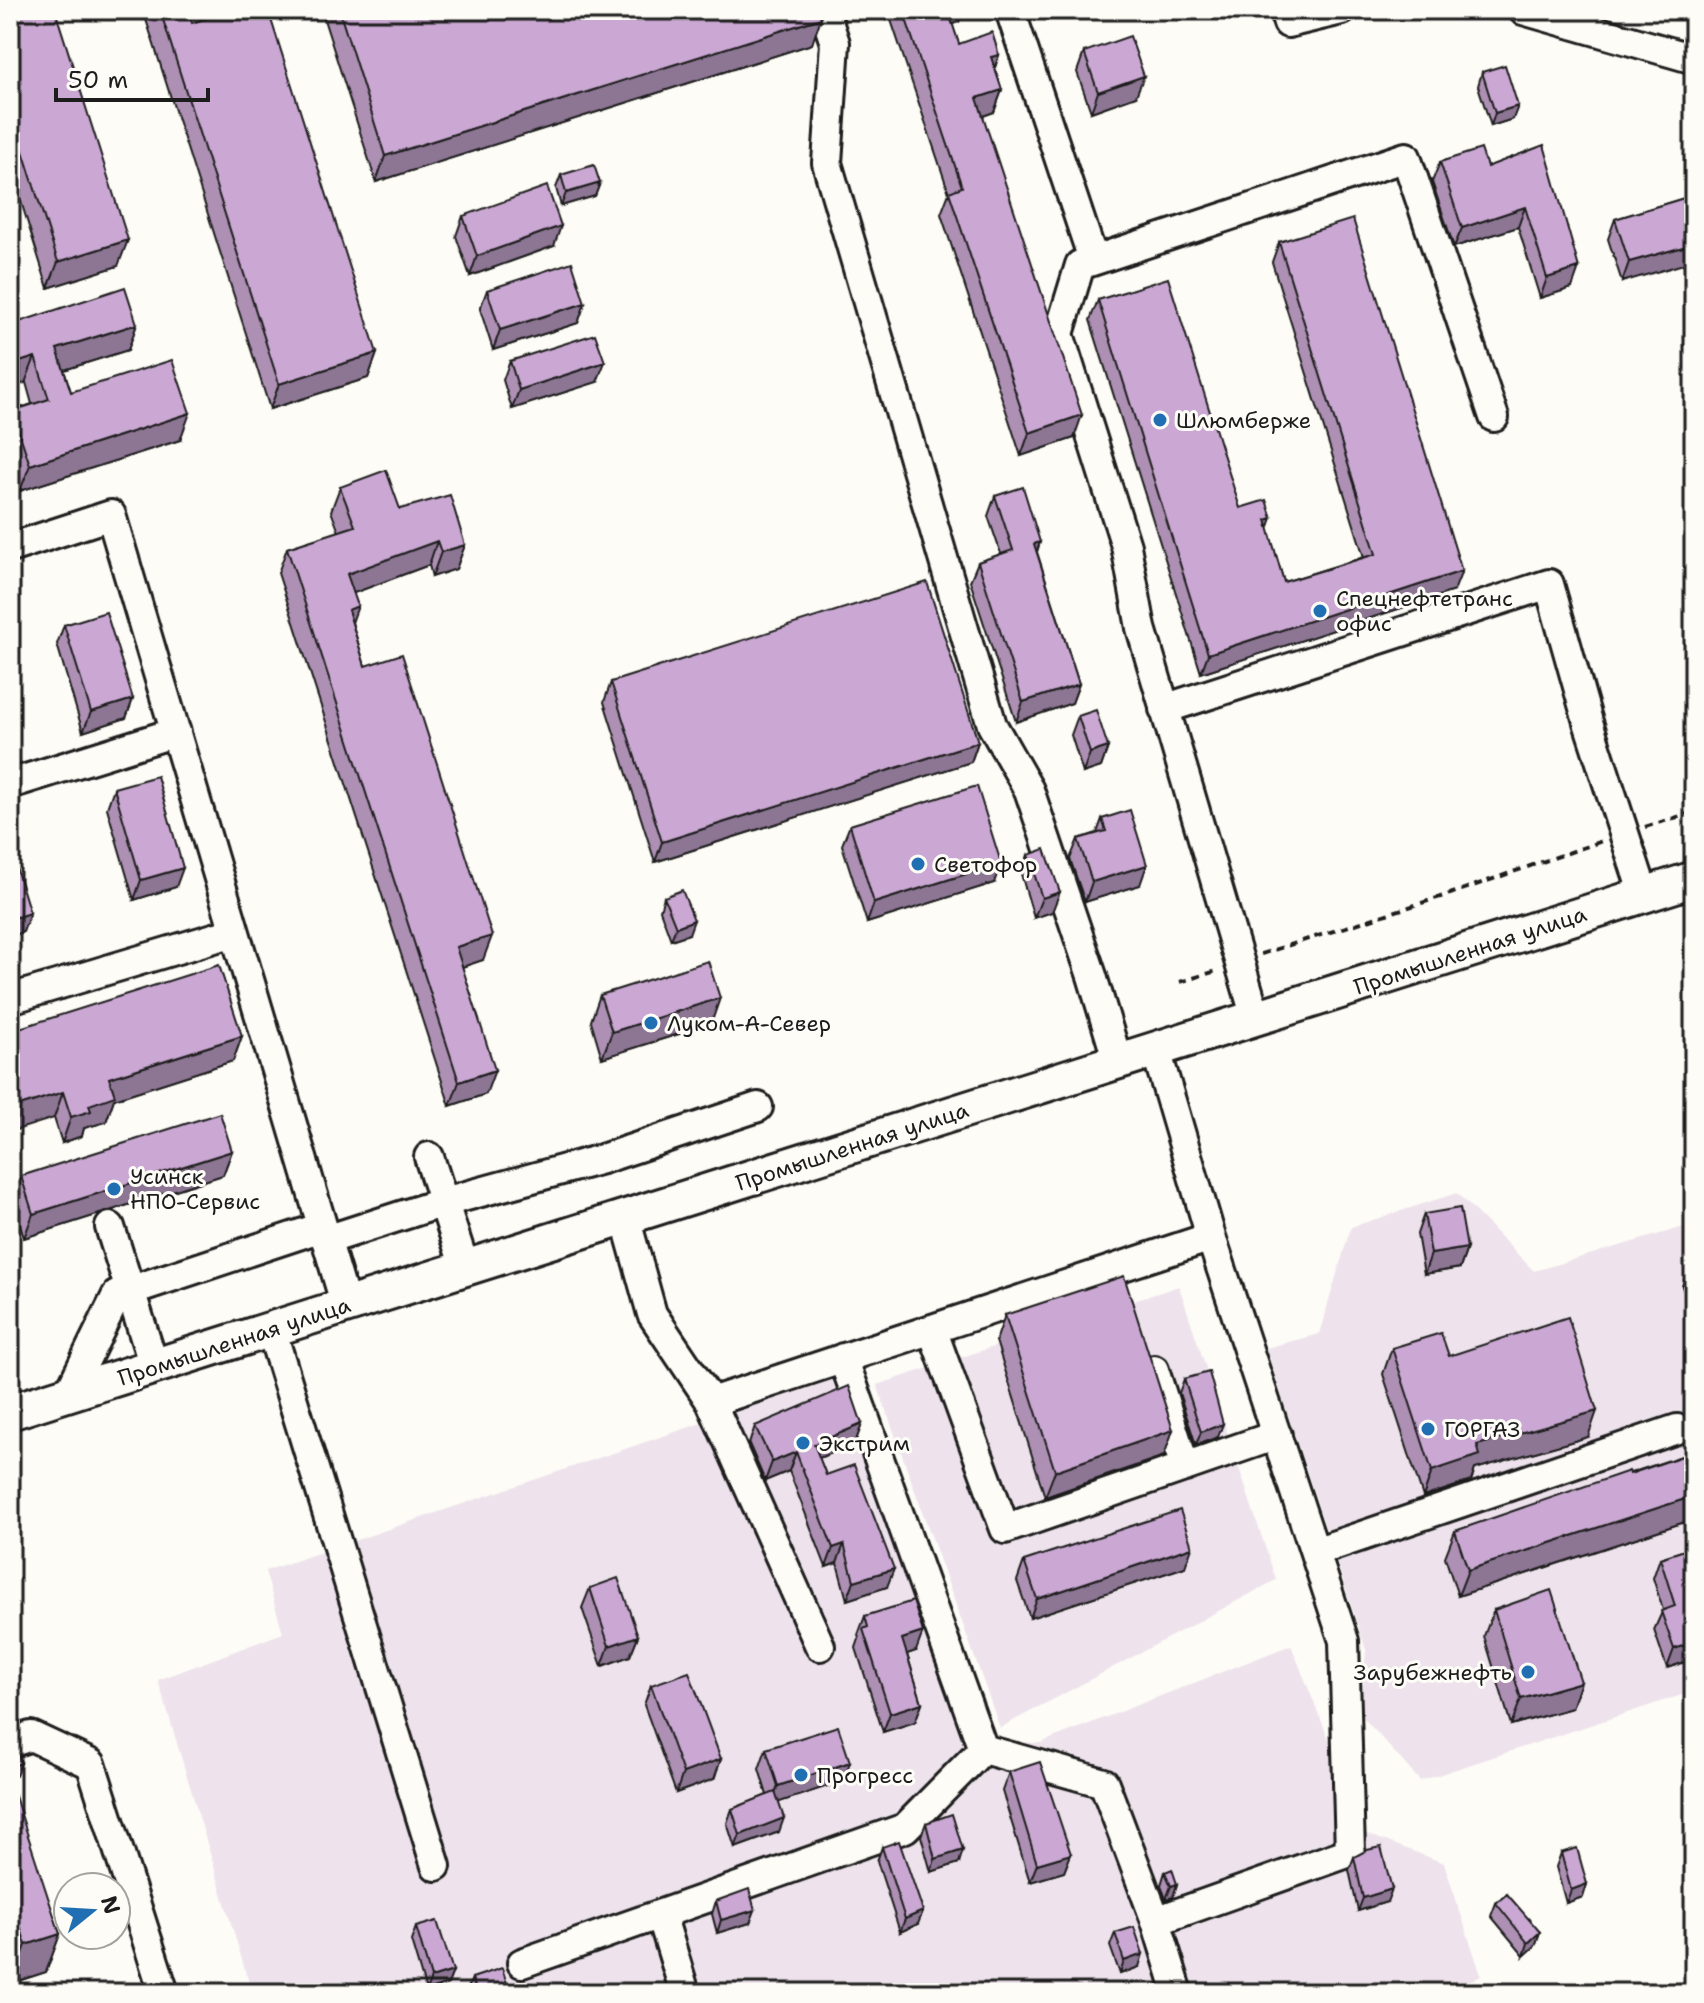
<svg xmlns="http://www.w3.org/2000/svg" width="1704" height="2003" viewBox="0 0 1704 2003" font-family="'Shantell Sans',sans-serif">
  <style>
    .built { fill: #eee3ec }
    .lines { fill: none; stroke-linecap: round; stroke-linejoin: round }
    .minor-casing { stroke: #1c1c1c; stroke-width: 34 }
    .major-casing { stroke: #1c1c1c; stroke-width: 40 }
    .path { stroke: #1c1c1c; stroke-width: 4; stroke-dasharray: 8 6; stroke-linecap: butt }
    .minor { stroke: #fdfcf7; stroke-width: 28 }
    .major { stroke: #fdfcf7; stroke-width: 34 }
    .wall { fill: #ae90b5; stroke: #1c1c1c; stroke-width: 2 }
    .shaded-wall { fill: #8d7694; stroke: #1c1c1c; stroke-width: 2 }
    .building { fill: #caa8d3; stroke: #1c1c1c; stroke-width: 2 }
    .poi-dot { fill: #1f6fb2; stroke: #fdfcf7; stroke-width: 3 }
    .labels { text-anchor: middle; stroke-width: 6; stroke-linejoin: round; paint-order: stroke }
    .poi-label { font-size: 22px; fill: #1c1c1c; stroke: #fdfcf7; text-anchor: start }
    .street-label { font-size: 22px; fill: #1c1c1c; stroke: #fdfcf7 }
  </style>
  <rect width="100%" height="100%" fill="#fdfcf7"/>
  <filter id="ink" filterUnits="userSpaceOnUse"><feTurbulence type="fractalNoise" baseFrequency=".0125" numOctaves="2"/><feDisplacementMap in="SourceGraphic" scale="16" xChannelSelector="R" yChannelSelector="G"/><feConvolveMatrix kernelMatrix="1 2 1 2 8 2 1 2 1" color-interpolation-filters="sRGB"/></filter>
  <g filter="url(#ink)">
    <path class="built" d="M1457,1193L1534,1271L1694,1224V1691L1420,1781L1361,1715L1366,1650L1266,1348L1319,1334L1351,1227Z
      M1179,1286L1276,1580L1000,1728L877,1385Z
      M840,1376L976,1740L1040,1743L1291,1645L1367,1834L1444,1863L1481,1975L1447,1993H252L158,1680L283,1633L265,1571Z"/>
    <g class="lines">
      <defs>
        <path id="minor" d="M824,10L835,43L827,163L992,725L1029,790L1092,976L1118,1062
          M1010,10L1093,259
          M1284,10L1288,23L1342,10
          M1523,10L1694,59
          M194,12L199,10
          M10,548L111,515L346,1306
          M1164,709L1549,584L1588,722L1644,895
          M10,784L176,732
          M10,999L234,932
          M1256,1018L1141,628L1126,546L1059,334L1080,265L1406,157L1494,417
          M1156,1050L1211,1237L1344,1641L1350,1852L1156,1921
          M429,1157L465,1268
          M625,1217L652,1314L711,1402L820,1646
          M110,1227L154,1366
          M326,1240L444,1202L602,1159L758,1107
          M271,1329L436,1866
          M932,1329L1005,1529L1277,1435
          M1154,1370L1185,1467
          M69,1393L117,1295L322,1227
          M711,1402L1211,1237
          M1315,1552L1677,1429
          M10,1743L31,1736L91,1764L164,1993
          M983,1749L1104,1783L1156,1921L1178,1993
          M661,1914L685,1993
          M522,1963L905,1828L983,1749L843,1358"/>
        <path id="major" d="M10,1412L1694,879"/>
      </defs>
      <use href="#minor" class="minor-casing"/>
      <use href="#major" class="major-casing"/>
      <path class="path" d="M1645,827L1694,812
        M1261,954L1450,894L1602,841
        M1180,982L1220,970"/>
      <use href="#minor" class="minor"/>
      <use href="#major" class="major"/>
    </g>
    <path class="wall" d="M10,10L118,266L48,288L10,166Z
      M143,10H188L192,23L377,353L368,378L270,409Z
      M321,10H819L812,44L376,182Z
      M892,10H963L959,22L952,24L959,44L999,55L995,68L1002,90L994,112L983,116L1074,438L1021,456L941,214L949,193L890,17Z
      M1084,52L1136,96L1091,112L1077,72Z
      M1482,72L1513,119L1491,126L1478,86Z
      M1544,145L1572,288L1540,298L1518,227L1454,247L1432,182L1440,162L1487,167Z
      M561,175L600,183L595,196L561,206L556,188Z
      M1694,195L1622,282L1608,239L1615,219Z
      M463,216L554,246L470,276L456,236Z
      M1279,242L1454,591L1201,673L1090,320L1098,300L1240,508L1268,529L1284,582L1364,557L1272,262Z
      M487,290L585,303L578,323L493,350L480,309Z
      M137,324L128,350L64,370L71,392L180,440L20,491L10,459V417L12,411L32,404L10,325Z
      M510,361L597,382L512,409L503,380Z
      M340,487L400,509L465,545L456,569L432,577L429,565L353,593L352,622L365,666L483,960L462,967L486,1094L450,1106L278,573L287,548L339,532L331,511Z
      M995,496L1040,542L1037,552L1079,684L1072,703L1016,722L970,581L978,562L1001,554L988,516Z
      M64,625L133,699L126,718L83,732L57,644Z
      M611,682L978,742L971,762L655,862L604,702Z
      M1078,716L1108,747L1101,767L1083,773L1071,735Z
      M114,788L176,887L134,900L107,808Z
      M1102,819L1140,885L1085,902L1070,859L1078,839L1097,833Z
      M850,825L994,883L867,923L842,845Z
      M1028,855L1052,912L1034,918L1021,874Z
      M664,897L689,934L671,940L660,910Z
      M600,995L711,1024L602,1058L591,1021Z
      M10,1031L242,1036L233,1061L114,1099L106,1122L84,1128L82,1136L62,1143L54,1118Z
      M232,1151L223,1175L24,1238L12,1200L21,1176Z
      M1424,1214L1467,1248L1460,1268L1424,1274L1417,1234Z
      M1694,1265V1321L1682,1286L1690,1266Z
      M1005,1315L1164,1456L1045,1497L996,1341Z
      M1392,1348L1449,1356L1588,1437L1475,1469L1471,1481L1423,1497L1383,1374Z
      M1184,1379L1218,1437L1196,1445L1179,1393Z
      M862,1424L855,1443L819,1458L826,1475L887,1587L847,1600L837,1563L826,1567L789,1471L765,1481L749,1444L755,1426Z
      M1694,1452V1519L1458,1596L1445,1557L1455,1531Z
      M1694,1547V1659L1667,1668L1654,1630L1663,1610L1653,1578L1660,1558Z
      M1024,1561L1185,1567L1030,1618L1017,1581Z
      M590,1588L638,1636L630,1656L602,1666L582,1608Z
      M1494,1610L1572,1708L1511,1725L1484,1636Z
      M865,1616L916,1651L907,1654L922,1703L915,1722L883,1732L856,1648L859,1639L858,1635Z
      M651,1685L721,1759L714,1779L676,1793L644,1705Z
      M766,1749L843,1781L779,1802V1832L735,1848L727,1823L732,1809L767,1795L759,1769Z
      M1009,1772L1071,1854L1064,1872L1030,1882L1002,1791Z
      M10,1791L60,1934L46,1972L12,1983L10,1976Z
      M926,1823L959,1863L931,1872L921,1836Z
      M882,1847L918,1924L900,1932L877,1861Z
      M1561,1853L1587,1884L1583,1897L1566,1903L1556,1867Z
      M1354,1857L1387,1902L1358,1911L1349,1870Z
      M1165,1872L1177,1884L1173,1897L1166,1899L1161,1885Z
      M716,1901L755,1910L750,1923L717,1933L712,1914Z
      M1496,1903L1540,1932L1535,1946L1524,1956L1491,1916Z
      M416,1927L453,1971L448,1984L426,1991L411,1941Z
      M1115,1933L1139,1967L1120,1974L1110,1946Z
      M472,1978L510,1993H468L467,1991Z"/>
    <path class="shaded-wall" d="M945,10H963L959,22L938,29Z
      M821,18L812,44L376,182L385,156Z
      M999,55L991,77V57Z
      M1144,76L1136,96L1091,112L1098,92Z
      M1002,90L994,112L969,121L977,98Z
      M1518,106L1513,119L1491,126L1495,113Z
      M600,183L595,196L561,206L566,193Z
      M1525,207L1518,227L1454,247L1462,228Z
      M561,226L554,246L470,276L477,256Z
      M128,240L118,266L48,288L58,262Z
      M1694,244V261L1622,282L1629,262Z
      M1579,268L1572,288L1540,298L1547,278Z
      M585,303L578,323L493,350L500,330Z
      M137,324L128,350L48,375L57,349Z
      M377,353L368,378L270,409L279,384Z
      M35,357L25,383L10,388V365Z
      M605,362L597,382L512,409L519,390Z
      M190,413L180,440L20,491L30,465Z
      M1082,415L1074,438L1021,456L1029,433Z
      M1272,518L1265,538L1266,520Z
      M437,541L429,565L338,599L347,574Z
      M1040,542L1033,562L1034,544Z
      M465,545L456,569L432,577L441,552Z
      M1462,571L1454,591L1201,673L1208,654Z
      M358,606L349,631L348,610Z
      M1079,684L1072,703L1016,722L1023,702Z
      M133,699L126,718L83,732L91,712Z
      M978,742L971,762L655,862L662,842Z
      M1108,747L1101,767L1083,773L1090,753Z
      M1001,863L994,883L867,923L874,903Z
      M1147,865L1140,885L1085,902L1092,882Z
      M183,868L176,887L134,900L141,880Z
      M1060,892L1052,912L1034,918L1042,898Z
      M30,913L23,932L10,937V919Z
      M694,920L689,934L671,940L676,927Z
      M492,936L483,960L447,972L456,947Z
      M720,998L711,1024L602,1058L612,1032Z
      M242,1036L233,1061L114,1099L106,1122L84,1128L82,1136L62,1143L71,1117L89,1105L109,1078Z
      M495,1070L486,1094L450,1106L459,1082Z
      M63,1092L54,1118L10,1132V1109Z
      M232,1151L223,1175L24,1238L33,1214Z
      M1467,1248L1460,1268L1424,1274L1431,1254Z
      M1597,1411L1588,1437L1475,1469L1471,1481L1423,1497L1432,1471L1477,1445Z
      M862,1424L855,1443L807,1463L814,1444Z
      M1223,1424L1218,1437L1196,1445L1201,1432Z
      M1173,1430L1164,1456L1045,1497L1055,1471Z
      M796,1452L789,1471L765,1481L772,1462Z
      M1694,1496V1519L1458,1596L1468,1570Z
      M844,1544L837,1563L826,1567L833,1548Z
      M1192,1547L1185,1567L1030,1618L1037,1599Z
      M894,1569L887,1587L847,1600L854,1581Z
      M923,1632L916,1651L895,1658L902,1639Z
      M638,1636L630,1656L602,1666L609,1646Z
      M1694,1642V1659L1667,1668L1674,1649Z
      M1581,1682L1572,1708L1511,1725L1521,1699Z
      M922,1703L915,1722L883,1732L890,1713Z
      M721,1759L714,1779L676,1793L683,1773Z
      M850,1762L843,1781L771,1805L778,1786Z
      M21,1763L16,1776L10,1778V1767Z
      M784,1818L779,1832L735,1848L740,1835Z
      M963,1850L959,1863L931,1872L935,1859Z
      M1071,1854L1064,1872L1030,1882L1037,1864Z
      M1177,1884L1173,1897L1166,1899L1171,1886Z
      M1587,1884L1583,1897L1566,1903L1571,1890Z
      M1392,1889L1387,1902L1358,1911L1363,1898Z
      M755,1910L750,1923L717,1933L721,1920Z
      M923,1911L918,1924L900,1932L905,1919Z
      M1540,1932L1535,1946L1524,1956L1528,1943Z
      M60,1934L46,1972L12,1983L26,1945Z
      M1143,1954L1139,1967L1120,1974L1124,1961Z
      M453,1971L448,1984L426,1991L431,1978Z"/>
    <path class="building" d="M10,10H55L128,240L58,262L10,110Z
      M160,10H188L192,23L232,10H268L377,353L279,384Z
      M339,10H819L821,18L385,156Z
      M903,10H948L959,44L992,32L999,55L991,57L1002,90L977,98L1082,415L1029,433L949,192L962,187Z
      M1130,36L1144,76L1098,92L1084,52Z
      M1505,65L1518,106L1495,113L1482,72Z
      M1544,145L1579,268L1547,278L1525,207L1462,228L1440,162L1481,149L1487,167Z
      M594,165L600,183L566,193L561,175Z
      M547,186L561,226L477,256L463,216Z
      M1694,195V244L1629,262L1615,219Z
      M1353,219L1462,571L1208,654L1098,300L1168,278L1240,508L1266,500L1272,518L1266,520L1284,582L1376,554L1279,242Z
      M572,262L585,303L500,330L487,290Z
      M125,287L137,324L57,349L71,392L172,360L190,413L30,465L12,411L49,399L35,357L10,365V325Z
      M595,334L605,362L519,390L510,361Z
      M386,470L400,509L450,495L465,545L441,552L437,541L347,574L358,606L348,610L365,666L402,654L492,936L456,947L495,1070L459,1082L287,548L355,526L340,487Z
      M1023,487L1040,542L1034,544L1079,684L1023,702L978,562L1013,550L995,496Z
      M927,582L978,742L662,842L611,682Z
      M106,612L133,699L91,712L64,625Z
      M1096,710L1108,747L1090,753L1078,716Z
      M157,776L183,868L141,880L114,788Z
      M977,786L1001,863L874,903L850,825Z
      M1130,810L1147,865L1092,882L1078,839L1106,831L1102,819Z
      M10,848L30,913L10,919Z
      M1045,849L1060,892L1042,898L1028,855Z
      M682,890L694,920L676,927L664,897Z
      M708,961L720,998L612,1032L600,995Z
      M219,965L242,1036L109,1078L115,1096L89,1105L91,1111L71,1117L63,1092L10,1109V1031Z
      M220,1113L232,1151L33,1214L21,1176Z
      M1460,1208L1467,1248L1431,1254L1424,1214Z
      M1694,1265V1280L1690,1266Z
      M1124,1276L1173,1430L1055,1471L1005,1315Z
      M1568,1317L1597,1411L1477,1445L1480,1455L1432,1471L1392,1348L1441,1333L1449,1356Z
      M1209,1372L1223,1424L1201,1432L1184,1379Z
      M849,1386L862,1424L814,1444L826,1475L854,1465L894,1569L854,1581L844,1544L833,1548L796,1452L772,1462L755,1426Z
      M1694,1452V1496L1468,1570L1455,1531L1629,1471L1630,1474Z
      M1180,1510L1192,1547L1037,1599L1024,1561Z
      M1694,1547V1642L1674,1649L1661,1611L1675,1606L1660,1558Z
      M618,1578L638,1636L609,1646L590,1588Z
      M1551,1590L1581,1682L1521,1699L1494,1610Z
      M913,1601L923,1632L902,1639L922,1703L890,1713L863,1629L868,1627L865,1616Z
      M689,1672L721,1759L683,1773L651,1685Z
      M838,1726L850,1762L778,1786L766,1749Z
      M15,1746L21,1763L10,1767V1748Z
      M1040,1762L1071,1854L1037,1864L1009,1772Z
      M13,1790L60,1934L26,1945L10,1894V1791Z
      M775,1792L784,1818L740,1835L732,1809Z
      M952,1814L963,1850L935,1859L926,1823Z
      M899,1841L923,1911L905,1919L882,1847Z
      M1381,1847L1392,1889L1363,1898L1354,1857L1367,1850Z
      M1577,1848L1587,1884L1571,1890L1561,1853Z
      M1172,1869L1177,1884L1171,1886L1165,1872Z
      M749,1889L755,1910L721,1920L716,1901Z
      M1507,1894L1540,1932L1528,1943L1496,1903Z
      M437,1921L453,1971L431,1978L416,1927Z
      M1134,1927L1143,1954L1124,1961L1115,1933Z
      M502,1968L510,1993H477L472,1978Z
      M939,1984L942,1993H913Z"/>
  </g>
  <g class="poi-dot">
    <circle cx="1160" cy="420" r="8"/>
    <circle cx="1320" cy="611" r="8"/>
    <circle cx="918" cy="864" r="8"/>
    <circle cx="651" cy="1023" r="8"/>
    <circle cx="114" cy="1189" r="8"/>
    <circle cx="1428" cy="1429" r="8"/>
    <circle cx="803" cy="1443" r="8"/>
    <circle cx="1528" cy="1672" r="8"/>
    <circle cx="801" cy="1775" r="8"/>
  </g>
  <g class="labels">
    <g class="poi-label">
      <text x="1176" y="428">Шлюмберже</text>
      <text x="1336" y="606">Спецнефтетранс<tspan x="1336" dy="25">офис</tspan></text>
      <text x="934" y="872">Светофор</text>
      <text x="667" y="1031">Луком-А-Север</text>
      <text x="130" y="1184">Усинск<tspan x="130" dy="25">НПО-Сервис</tspan></text>
      <text x="1444" y="1437">ГОРГАЗ</text>
      <text x="819" y="1451">Экстрим</text>
      <text x="1512" y="1680" text-anchor="end">Зарубежнефть</text>
      <text x="817" y="1783">Прогресс</text>
    </g>
    <g class="street-label">
      <text transform="translate(1470 950) rotate(-18)" y="8">Промышленная улица</text>
      <text transform="translate(852 1146) rotate(-18)" y="8">Промышленная улица</text>
      <text transform="translate(234 1341) rotate(-18)" y="8">Промышленная улица</text>
    </g>
  </g>
  <rect width="1704" height="2003" fill="none" stroke="#fdfcf7" stroke-width="40"/>
  <rect x="20" y="20" width="1664" height="1963" fill="none" stroke="#1c1c1c" stroke-width="3" filter="url(#ink)"/>
  <g transform="translate(92 1911) rotate(72)"><circle r="38" fill="#fdfcf7" stroke="#a3a29f" stroke-width="2"/>
  <path d="M0-6L14 30L0 20L-14 30Z" fill="#1f6fb2"/>
  <text y="-12" font-size="22" font-weight="bold" text-anchor="middle" fill="#1c1c1c">N</text>
  </g>
  <path d="M56 88v12h152v-12" fill="none" stroke="#1c1c1c" stroke-width="4"/>
  <text x="68" y="88" font-size="24" fill="#1c1c1c" stroke="#fdfcf7" stroke-width="6" paint-order="stroke">50 m</text>
</svg>
